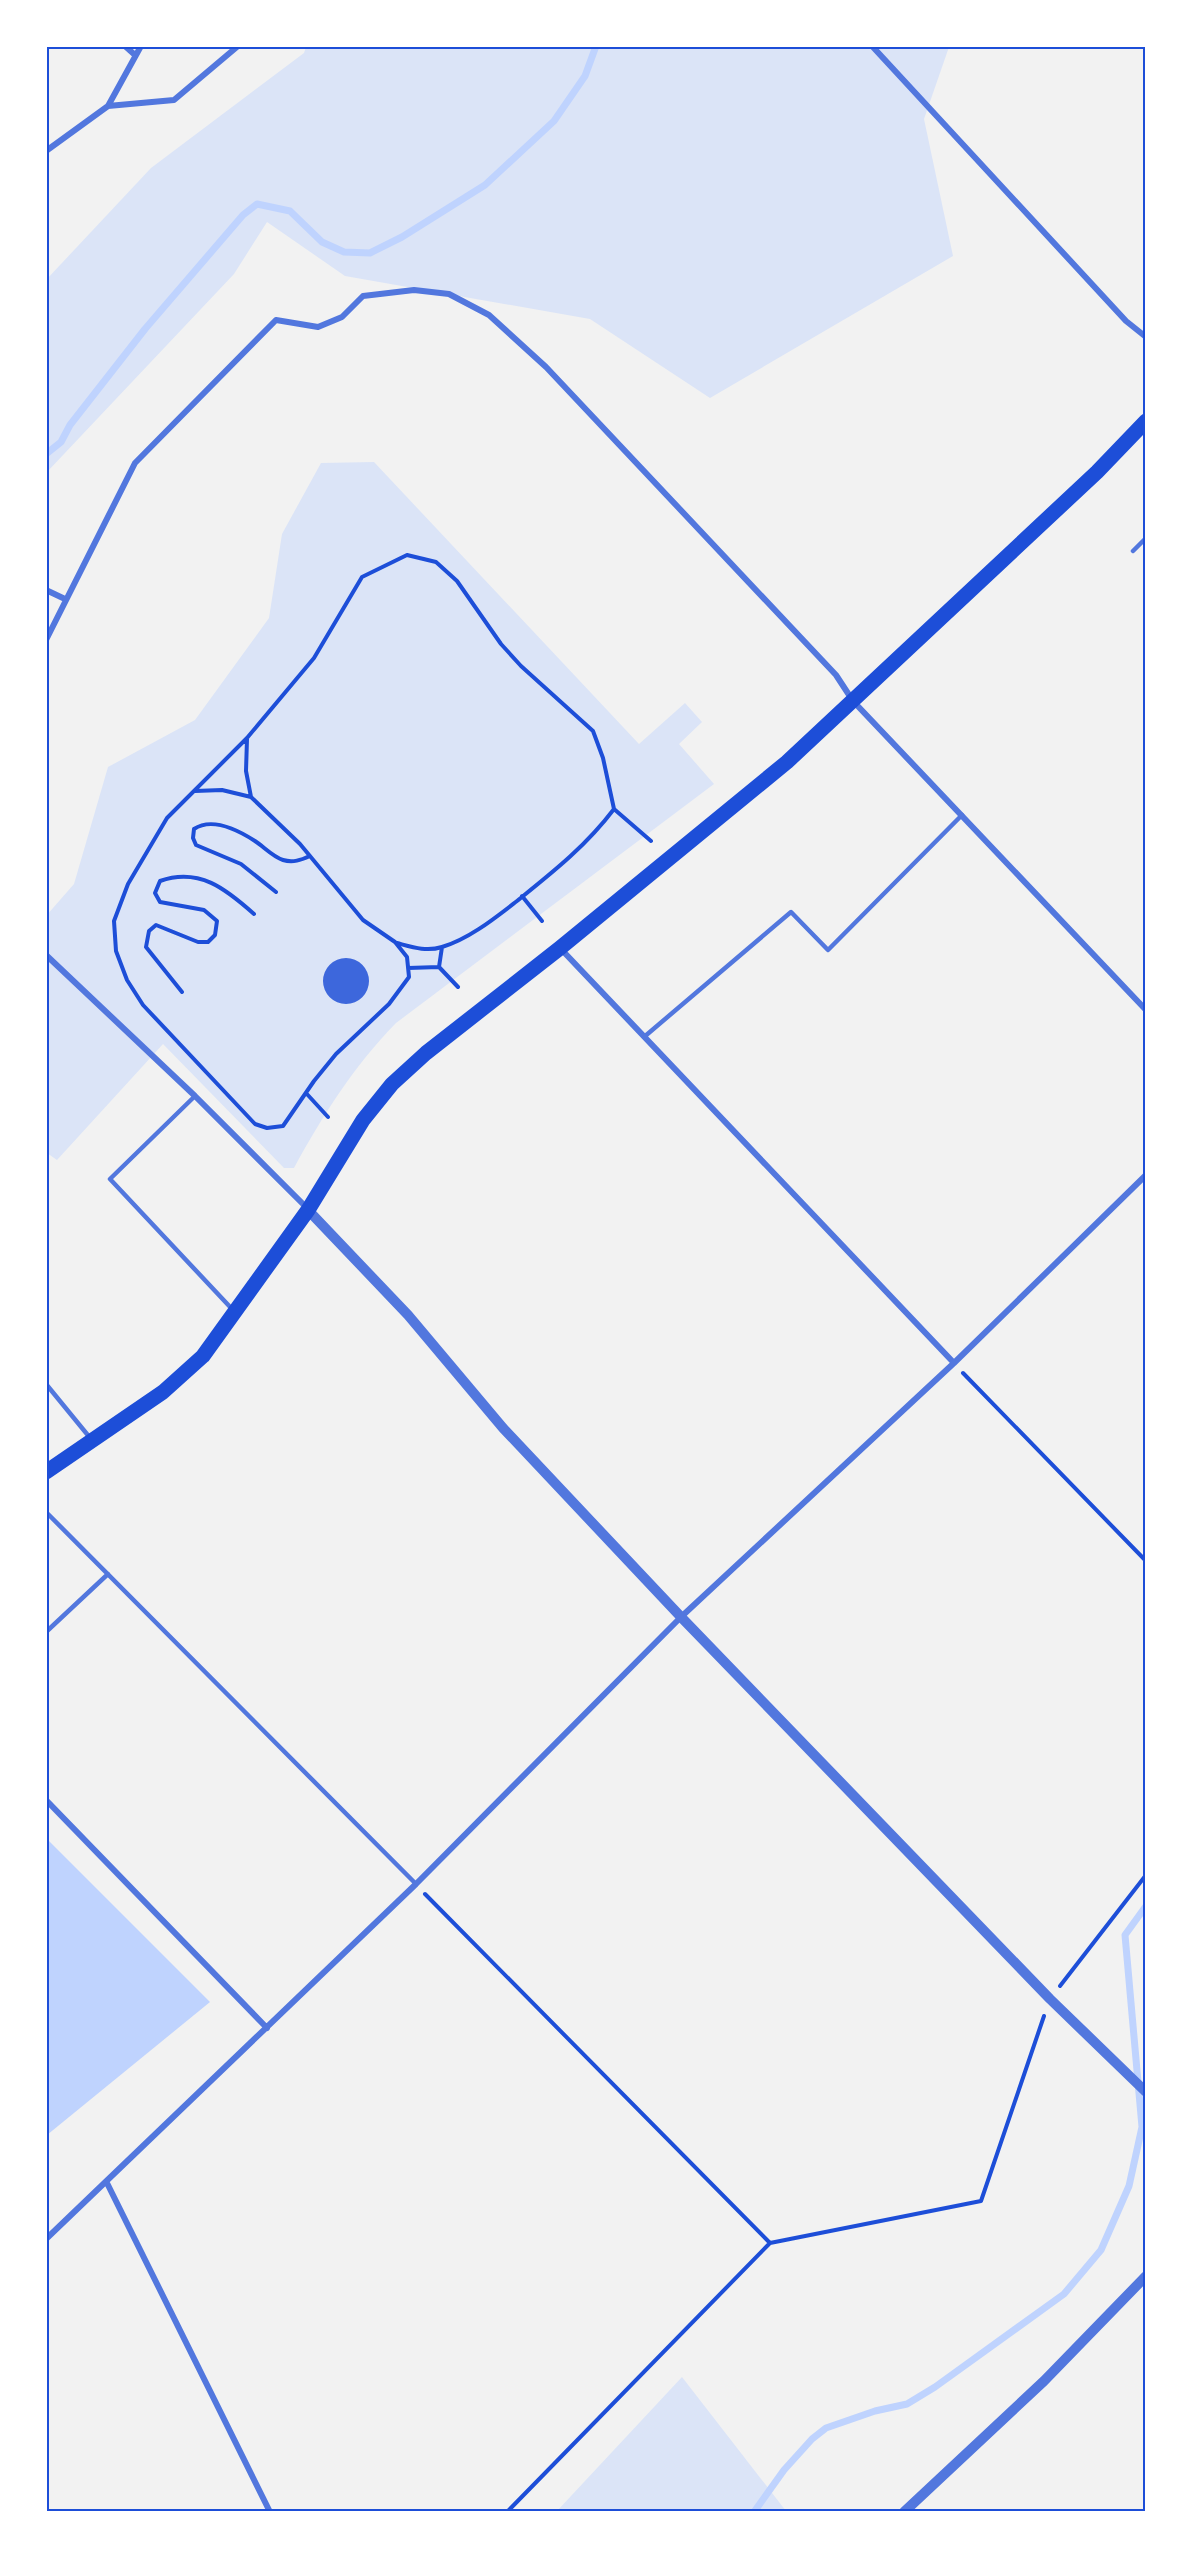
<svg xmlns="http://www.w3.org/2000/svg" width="1192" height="2558" viewBox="0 0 1192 2558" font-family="'IBM Plex Sans',sans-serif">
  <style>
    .green { fill: #dbe4f7 }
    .water { fill: #bfd3fe }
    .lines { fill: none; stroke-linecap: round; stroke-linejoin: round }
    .stream { stroke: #bfd3fe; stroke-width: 7 }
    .building { fill: #3d67dc }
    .path { stroke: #1d4ed8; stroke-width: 4 }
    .service { stroke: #5277de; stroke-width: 4.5 }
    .minor { stroke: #5277de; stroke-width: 6 }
    .tertiary { stroke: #5277de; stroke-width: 10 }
    .primary { stroke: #1d4ed8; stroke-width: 15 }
    .neatline { fill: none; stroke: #1d4ed8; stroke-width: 2 }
  </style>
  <rect width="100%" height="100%" fill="#f2f2f2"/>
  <path class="green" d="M306,47H949L924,119L953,256L710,398L590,319L345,276L267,222L234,274L47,472L46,280L151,168L304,53Z
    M374,462L639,744L685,703L702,722L679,744L714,784L396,1023C353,1067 323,1115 294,1168H284L163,1044L57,1160L47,1153L46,916L74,884L108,767L195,720L269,618L282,534L321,463Z
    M682,2377L786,2511H557Z"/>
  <path class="water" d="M47,1839L210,2002L47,2135H46Z"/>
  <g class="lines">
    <path class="stream" d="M46,454L61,442L70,425L145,329L243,215L257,204L290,211L322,242L344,252L370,253L402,237L485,185L554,121L585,76L596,46
      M754,2512L784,2470L812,2439L826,2428L875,2411L907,2404L935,2387L1064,2294L1101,2250L1129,2186L1142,2127L1125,1935L1146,1906"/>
  </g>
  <path class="building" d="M323 981a23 23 0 1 1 46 0a23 23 0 1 1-46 0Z"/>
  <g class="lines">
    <path class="path" d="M247,739L246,771L251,797
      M195,791L222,790L251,797L300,844L363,920L395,942L407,957L409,977L389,1004L336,1054L314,1081L283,1126L267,1128L255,1124L143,1005L127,980L116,951L114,921L128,884L167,818L247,738L314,658L362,577L407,555L436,562L457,581L501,644L521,666L593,731L603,758L614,809L651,841
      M276,892L241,864L196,845L193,838L194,829C212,817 238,830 255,841C264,847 273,857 283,860C293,863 301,860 310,856
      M522,896L542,921
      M397,943C412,947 426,952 442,947C469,939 495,918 517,901C553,872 586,846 614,809
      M442,947L439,967L458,987
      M408,968L439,967
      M182,992L146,947L149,931L156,925L198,942H208L215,935L217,921L204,910L160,902L155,893L160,881C199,867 226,889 254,914
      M306,1093L328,1117
      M963,1373L1146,1561
      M425,1894L770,2243
      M1060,1986L1146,1875
      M507,2512L770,2243L981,2201L1044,2016"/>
    <path class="service" d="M1133,551L1146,538
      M644,1037L791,912L828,950L962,815
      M195,1096L110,1179L232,1309
      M46,1384L91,1439
      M46,1512L416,1884
      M46,1632L108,1574"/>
    <path class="minor" d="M125,46L135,55
      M872,46L1126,321L1146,337
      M108,106L174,100L238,46
      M46,151L108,106L141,46
      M46,590L65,599
      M46,640L135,463L276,320L318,327L342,317L363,296L414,290L449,294L489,315L546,367L836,675L853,701L1146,1010
      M560,948L954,1363
      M46,955L195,1096L308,1209
      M46,1800L267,2028
      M107,2183L270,2512
      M46,2239L416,1884L681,1617L954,1363L1146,1175"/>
    <path class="tertiary" d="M308,1210L408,1315L503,1428L681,1617L1050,1999L1146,2092
      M904,2512L1044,2381L1146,2276"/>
    <path class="primary" d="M46,1472L163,1392L203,1356L308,1210L363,1120L392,1084L426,1053L560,948L787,762L1097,472L1146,421"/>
  </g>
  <rect width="1192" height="2558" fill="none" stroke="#ffffff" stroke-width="96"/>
  <rect x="48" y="48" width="1096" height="2462" class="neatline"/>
</svg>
